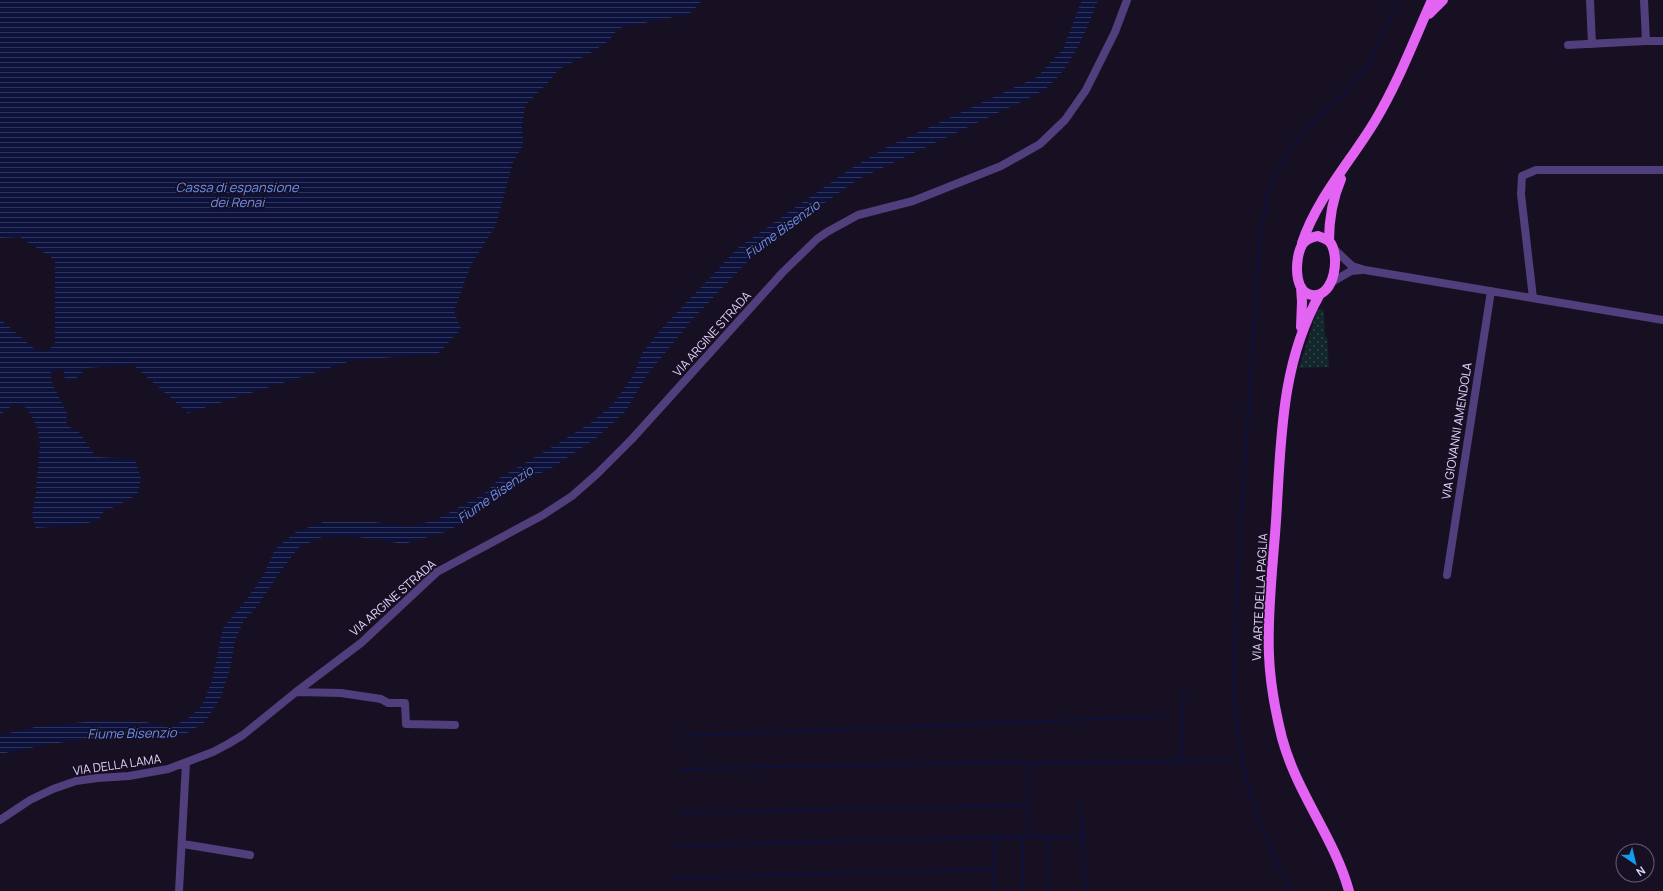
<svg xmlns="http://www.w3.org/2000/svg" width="1663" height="891" viewBox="0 0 1663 891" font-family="Manrope,sans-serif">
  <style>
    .green { fill: url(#green-dots) }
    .water { fill: url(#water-rules) }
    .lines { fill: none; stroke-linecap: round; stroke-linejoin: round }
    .stream { stroke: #0d123d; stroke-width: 2 }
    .minor { stroke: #513e7d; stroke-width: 8 }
    .major { stroke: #e363f3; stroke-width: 10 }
    .labels { text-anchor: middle; stroke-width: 3.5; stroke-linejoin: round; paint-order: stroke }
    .street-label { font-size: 12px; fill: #e2d3fc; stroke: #170f22 }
    .water-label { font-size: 13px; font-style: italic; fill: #6990f4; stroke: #170f22 }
  </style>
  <defs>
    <pattern id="green-dots" width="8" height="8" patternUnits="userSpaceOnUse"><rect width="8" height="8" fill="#13262b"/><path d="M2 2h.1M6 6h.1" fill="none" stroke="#35454b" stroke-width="1.8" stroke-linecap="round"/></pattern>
    <pattern id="water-rules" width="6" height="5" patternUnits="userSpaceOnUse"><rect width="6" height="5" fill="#0d123d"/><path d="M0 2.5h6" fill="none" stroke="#30345a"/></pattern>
  </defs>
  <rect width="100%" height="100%" fill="#170f22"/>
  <path class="green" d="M1321,309L1324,311L1325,337H1327L1329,367L1299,368L1317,311Z"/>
  <path class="water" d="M0,0H701V2L689,14L619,28L607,42L589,54L559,69L547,84L525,105L522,127L523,145L513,162L496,225L471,265L454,311L461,329L438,354L354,360L188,413L133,365L85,368C80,377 75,381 65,380L63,369L51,372V381L67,413L66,425L79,432L96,457L135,459L141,479L137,495L102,513L99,520L80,525L36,528L32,516L36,492L40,443L36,425L27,408L14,404L0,415V319L37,351H46L55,345V260L20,237L0,238Z
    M1082,0H1098C1086,31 1074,63 1049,86C1042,92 1032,96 1025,100L857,180L805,217L749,260L692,320L647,375L625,412L595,439L550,469L512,486L463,523L445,532L404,544L351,536L322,537L299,547L277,576L259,604L243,622L235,641L231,665L221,697L204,723L180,737L162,739L116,735L50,744L0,754V735L35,727L94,721L146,722L168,727L186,720L202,706L212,680L223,628L249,596L264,574L275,549L296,532L323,522H374L407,526L434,521L485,493L501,477L549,449L592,422L613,404L633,376L643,352L664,326L738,248L850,169L889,146L1037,77L1063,49Z"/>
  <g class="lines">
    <path class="stream" d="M683,736L1170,716
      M1180,761L1184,692
      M680,769L1018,762L1028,763L1229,761
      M1081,805L1086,891
      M680,813L1028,805
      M1028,837V763
      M676,846L995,837H1084
      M675,878L994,869
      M993,891L995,837
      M1023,891V837
      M1047,891V837
      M1292,891L1278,866L1259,819L1244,772L1233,696L1238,568L1260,237L1268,192L1276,172L1287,154L1304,131L1347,91L1369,64L1398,0"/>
    <path class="minor" d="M1590,0L1592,44
      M1644,0L1646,41H1663
      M1568,45L1646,41
      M1333,248L1352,266L1365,270L1663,320
      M1332,282L1351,271L1362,270
      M1533,298L1521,194L1522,176L1536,170H1663
      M1447,575L1491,291
      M296,692L341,693L381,699L388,703H405L406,724L455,725
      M0,820L30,800L53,789L76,781L98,778L129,776L168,769L213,752L228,744L243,735L296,692L361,643L437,572L543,515L572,496L597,474L632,439L783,272L817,239L827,232L858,215L913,201L1001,166L1040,144L1065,120L1086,90L1115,32L1127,0
      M183,844L250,855
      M179,891L186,763"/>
    <path class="major" d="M1429,14L1443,0
      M1318,236C1321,237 1326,239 1329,241C1341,254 1335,298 1312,295C1293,293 1295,257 1302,245C1305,239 1312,237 1318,236Z
      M1329,241C1329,219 1332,200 1341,179
      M1302,243C1317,198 1351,161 1375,121C1398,83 1414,40 1432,0
      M1301,287L1302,302L1301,327
      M1320,294C1280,364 1281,444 1276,521C1273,564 1267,612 1269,655C1270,683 1275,710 1282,738C1297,794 1334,837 1349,891"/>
  </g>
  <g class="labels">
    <g class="street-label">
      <text transform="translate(712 334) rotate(-48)" y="4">VIA ARGINE STRADA</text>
      <text transform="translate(1457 431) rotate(-81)" y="4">VIA GIOVANNI AMENDOLA</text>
      <text transform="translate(1260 597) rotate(-87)" y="4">VIA ARTE DELLA PAGLIA</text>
      <text transform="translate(393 598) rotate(-41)" y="4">VIA ARGINE STRADA</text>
      <text transform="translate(117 765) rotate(-8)" y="4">VIA DELLA LAMA</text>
    </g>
    <g class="water-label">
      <text x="237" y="192">Cassa di espansione<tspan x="237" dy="15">dei Renai</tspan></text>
      <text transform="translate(782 229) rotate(-36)" y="5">Fiume Bisenzio</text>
      <text transform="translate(495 494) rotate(-35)" y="5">Fiume Bisenzio</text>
      <text transform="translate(132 733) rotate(-1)" y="5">Fiume Bisenzio</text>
    </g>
  </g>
  <g transform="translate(1635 863) rotate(145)"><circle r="19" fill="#170f22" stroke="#685d79"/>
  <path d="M0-3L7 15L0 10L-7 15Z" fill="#129ce9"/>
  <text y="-6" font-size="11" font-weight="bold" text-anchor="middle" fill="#e2d3fc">N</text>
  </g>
</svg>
